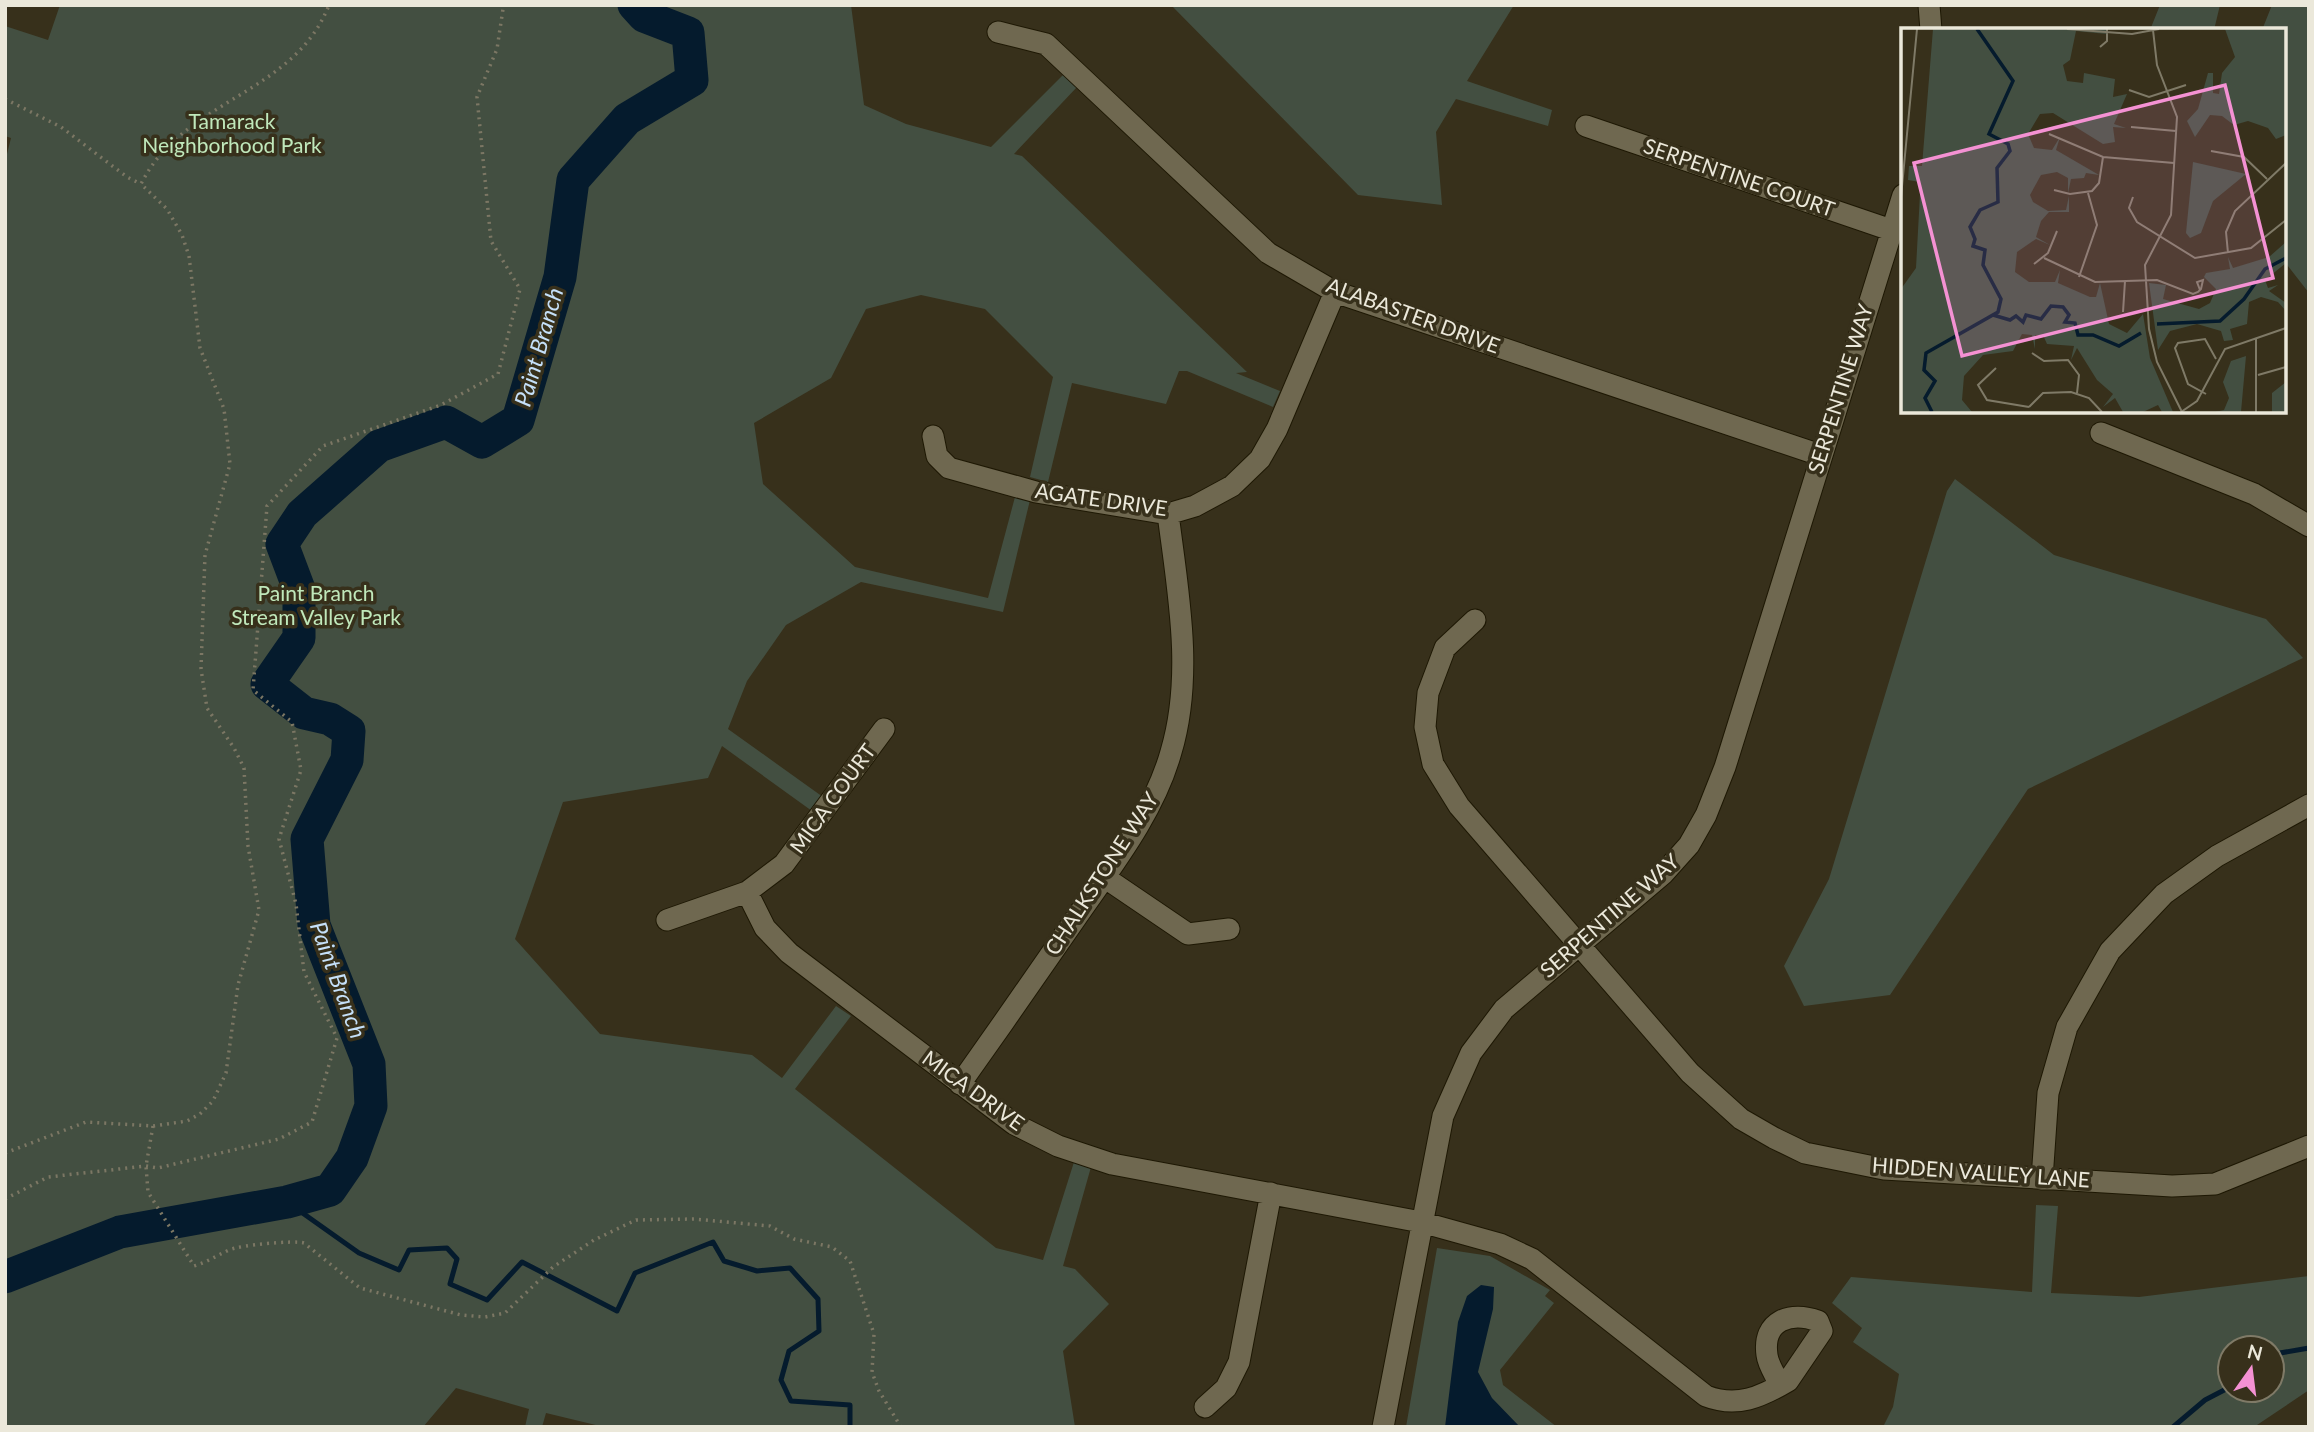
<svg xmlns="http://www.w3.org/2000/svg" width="2314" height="1432" viewBox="0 0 2314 1432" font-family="Lato,sans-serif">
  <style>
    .green { fill: #434f41; fill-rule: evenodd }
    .water { fill: #051b2d }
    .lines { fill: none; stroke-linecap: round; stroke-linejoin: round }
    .stream { stroke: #051b2d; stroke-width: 5 }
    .river { stroke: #051b2d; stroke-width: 33 }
    .minor-casing { stroke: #1e1804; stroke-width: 23 }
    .path { stroke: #7c7764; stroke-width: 3.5; stroke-dasharray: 2 5; stroke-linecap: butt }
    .minor { stroke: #6f6850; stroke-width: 21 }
    .labels { text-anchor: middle; stroke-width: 7; stroke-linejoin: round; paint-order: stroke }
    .park-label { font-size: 21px; fill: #c0e8bb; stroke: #37301b }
    .street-label { font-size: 21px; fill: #ebe8da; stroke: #37301b }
    .water-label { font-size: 23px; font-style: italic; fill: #c5e0f9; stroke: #37301b }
    .inset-river { fill: none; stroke: #051b2d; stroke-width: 3.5 }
    .inset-road { fill: none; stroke: #7f7a67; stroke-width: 2 }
    .view { fill: #f491d3; fill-opacity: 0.15; stroke: #f491d3; stroke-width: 3.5 }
    .inset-edge { fill: none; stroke: #ebe8da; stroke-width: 3.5 }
  </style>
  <rect width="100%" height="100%" fill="#37301b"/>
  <path class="green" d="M60,5H851L864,105L906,124L991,147L1064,74L1077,87L1014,154L1022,156L1247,372L1236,373L1280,391L1273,407L1187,371H1179L1166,404L1072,383L1048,482L1030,477L1053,377L985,309L921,295L866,309L831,378L754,423L763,484L855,567L988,598L1015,497L1030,500L1003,612L861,582L786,625L747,681L728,729L823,797L812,811L722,746L708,778L563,802L515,939L600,1034L752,1055L782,1078L836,1006L851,1016L795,1089L996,1248L1043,1260L1074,1162L1091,1167L1063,1266L1075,1269L1109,1304L1063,1351L1075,1427H604L546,1413L542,1427H525L529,1409L456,1388L423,1427H5V162L11,138L5,136V26L48,40Z
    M1171,5H1514L1467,81L1552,110L1548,126L1456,99L1436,132L1442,205L1358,195Z
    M2160,5H2220L2214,30H2150Z
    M2272,5H2309V293L2284,261V30H2262Z
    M1955,479L2054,555L2266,619L2303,658L2028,789L1890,995L1804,1006L1784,966L1829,879L1947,491Z
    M2036,1205L2058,1206L2051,1293L2139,1297L2309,1276V1390L2254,1427H1883L1893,1407L1899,1374L1853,1342L1862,1328L1832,1303L1851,1277L2032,1292ZM2230,1348H2272V1390H2230Z
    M1437,1248L1490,1256L1550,1290L1545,1296L1554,1303L1500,1370L1503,1385L1557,1427H1406Z"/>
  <path class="water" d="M1481,1285L1494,1287L1493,1309L1478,1372L1492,1398L1520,1427H1445L1458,1322L1467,1296Z"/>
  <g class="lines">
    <path class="stream" d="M287,1202L359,1253L399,1270L409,1250L447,1248L457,1259L450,1284L487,1300L522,1262L617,1311L635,1273L713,1242L724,1261L757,1271L790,1268L818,1299L819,1331L789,1351L781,1380L791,1401L850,1405V1427
      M2272,1358L2274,1354L2309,1348
      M2173,1427L2205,1400L2230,1387"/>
    <path class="river" d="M5,1277L120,1232L287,1202L330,1190L352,1158L371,1106L369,1064L314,925L307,839L347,760L349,731L330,719L304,713L267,684L299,638V589L282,544L302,514L379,446L446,422L482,442L518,420L560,277L573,180L627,119L692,80L688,33L644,16L634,5"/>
    <defs>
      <path id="minor" d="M1929,5L1931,30
        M998,32L1046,44L1268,253L1335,292L1820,455
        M1586,126L1891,230
        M2101,433L2254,494L2309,526
        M933,436L937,456L949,468L1036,492L1168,514L1195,506L1232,486L1260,459L1277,429L1335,292
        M1475,620L1445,648L1428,693L1425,727L1433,764L1459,806L1690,1073L1741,1119L1774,1138L1805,1153L1884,1169L2172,1186L2215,1184L2309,1146
        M1104,877L1188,934L1229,929
        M747,892L765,928L789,953L1014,1124L1058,1146L1112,1164L1421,1222L1500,1244L1532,1259L1706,1396C1737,1408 1761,1397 1788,1381L1822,1331L1818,1321C1791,1311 1762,1320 1767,1355C1768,1365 1776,1376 1780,1385
        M667,920L747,892L784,864L884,729
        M960,1084C999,1029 1038,973 1076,918C1112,866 1154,813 1171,752C1194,675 1178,592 1168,514
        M2042,1179L2048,1093L2067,1027L2110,951L2164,894L2217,856L2309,805
        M1205,1407L1226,1388L1239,1362L1271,1193
        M1383,1427L1443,1116L1471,1053L1504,1009L1663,874L1689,845L1706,815L1725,767L1903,195"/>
    </defs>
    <use href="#minor" class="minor-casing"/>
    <path class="path" d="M5,99L61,127L127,177L141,184
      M153,1126L146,1166L148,1192L194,1266C207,1262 216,1256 229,1250C240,1245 294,1240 304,1243L360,1288L461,1315L485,1317L505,1313L553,1267L594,1240L636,1220L694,1219L770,1226L794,1239L832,1247L850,1261L874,1334L872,1372L879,1391L901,1427
      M5,1153L86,1122L153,1126L187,1121L200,1114L213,1101L226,1073L238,985L259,910L248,846L244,768L234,748L207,708L201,669L205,555L230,464L224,409L200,348L189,256L182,235L167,209L141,184C183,99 294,95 329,5
      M5,1199L48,1177L146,1166L158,1168L279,1139L312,1122L337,1038L304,972L296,904L279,839L301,770L292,722L253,690L267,506L323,446L441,405L498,374L520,289L491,241L477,97L497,49L503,9L506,5"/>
    <use href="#minor" class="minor"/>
  </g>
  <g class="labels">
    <g class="park-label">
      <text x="232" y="129">Tamarack<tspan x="232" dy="24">Neighborhood Park</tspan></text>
      <text x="316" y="601">Paint Branch<tspan x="316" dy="24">Stream Valley Park</tspan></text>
    </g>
    <g class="street-label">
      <text transform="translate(1739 178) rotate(19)" y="7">SERPENTINE COURT</text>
      <text transform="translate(1413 316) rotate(20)" y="7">ALABASTER DRIVE</text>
      <text transform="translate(1841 389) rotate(-73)" y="7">SERPENTINE WAY</text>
      <text transform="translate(1101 500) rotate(8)" y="7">AGATE DRIVE</text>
      <text transform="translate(833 799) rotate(-54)" y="7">MICA COURT</text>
      <text transform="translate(1102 874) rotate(-57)" y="7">CHALKSTONE WAY</text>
      <text transform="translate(1610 916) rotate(-41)" y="7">SERPENTINE WAY</text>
      <text transform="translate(973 1091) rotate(36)" y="7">MICA DRIVE</text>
      <text transform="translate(1981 1173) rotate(4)" y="7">HIDDEN VALLEY LANE</text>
    </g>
    <g class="water-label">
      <text transform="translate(539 347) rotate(-74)" y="8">Paint Branch</text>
      <text transform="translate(338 980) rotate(70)" y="8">Paint Branch</text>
    </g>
  </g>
  <g transform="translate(1901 28)">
    <rect width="385" height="385" fill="#37301b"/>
    <path d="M32,1H206V6L175,3L169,32L162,37L166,53L182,55L183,45L214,51L212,69L226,66L213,96L225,100L212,99L214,114L202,116L152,85L139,86L127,106L133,120L151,122L159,109L155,122L198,147L185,145L183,150L170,151L167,165V150L156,144L140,147L129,167L132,174L147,183L165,182L168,168V184H148L140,193L135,209L149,217L135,211L116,224L114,244L128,254H154L159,242L157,255L189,269H195L199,255L208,296L226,305L242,286L249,330L272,384H261L257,377L242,384H222L214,370L202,379L212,366L196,352L176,320L170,332L173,318L146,316L142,307H134V321L131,307L121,306L112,323L82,327L63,348L61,372L71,384H0V261L15,240L19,166V154L7,152L8,138H21ZM324,1H385V107L375,111L367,100L347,93L333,97L321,88L309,87L294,109L286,93L297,81L307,45H312V65L318,66L321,45L334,29ZM292,134L345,146L312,173L300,205L289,210L285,205ZM385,214V235L364,252L367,260L377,257L368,263L385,275V283L377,274L360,269L348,274L346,296L329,301L332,312L323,313L320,303L296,296L269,303L257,322L248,255L265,257L262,271L298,281L309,275L315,261L303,249L305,245L329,241L327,229L332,240L368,229ZM345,328L340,384H314L323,382L328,370L322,354L330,333ZM385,354V384H371V365Z" fill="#434f41"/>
    <path class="inset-river" d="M92,287L109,292L115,288L122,294L125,287L140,291L150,278L162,279L168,287L164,294L174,295L177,307H192L218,318L240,305M256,296L319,293L343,271L364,241L385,230M31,384L24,370L34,353L23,342L25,325L97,284L100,271L82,237L84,222L72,218L74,211L69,199L79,182L97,174L96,140L109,123L107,116L88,106L112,53L76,1"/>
    <path class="inset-road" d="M166,1L231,6L258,1M252,2L256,37L276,89L270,187L244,237L248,301L256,334L281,384M199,19L206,13V1M228,62L248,69L285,57M230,99L275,103M148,106L202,129L273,135M310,123L343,129L366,151M153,162L169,166L191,163L198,155L202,129M0,169L16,1M232,169L228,180L236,194L294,230L350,220L385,192M327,225L325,204L334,183L385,135M143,230L194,254L256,252L292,266L297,264L300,261L302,252L296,254L299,262M133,236L147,225L156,203M178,249L196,197L187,165M222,284L224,253M131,325L143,333L167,332L178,347L176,365M95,340L77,357L86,372L128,379M357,347L385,339M305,366L287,356L274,320L277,315L304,311L315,331M128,379L142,365L170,364L188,370L201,384M280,384L296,373L324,321L385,300M355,384V310"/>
    <path class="view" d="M324,57L372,250L61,328L13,135Z"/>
    <rect width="385" height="385" class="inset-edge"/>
  </g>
  <rect width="2314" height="1432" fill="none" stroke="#ebe8da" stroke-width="14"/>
  <g transform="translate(2251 1369) rotate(14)"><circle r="33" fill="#37301b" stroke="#7f7a67" stroke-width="2"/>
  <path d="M0-5L12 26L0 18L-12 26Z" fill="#f491d3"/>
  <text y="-10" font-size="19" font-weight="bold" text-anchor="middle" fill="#ebe8da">N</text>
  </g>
</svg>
